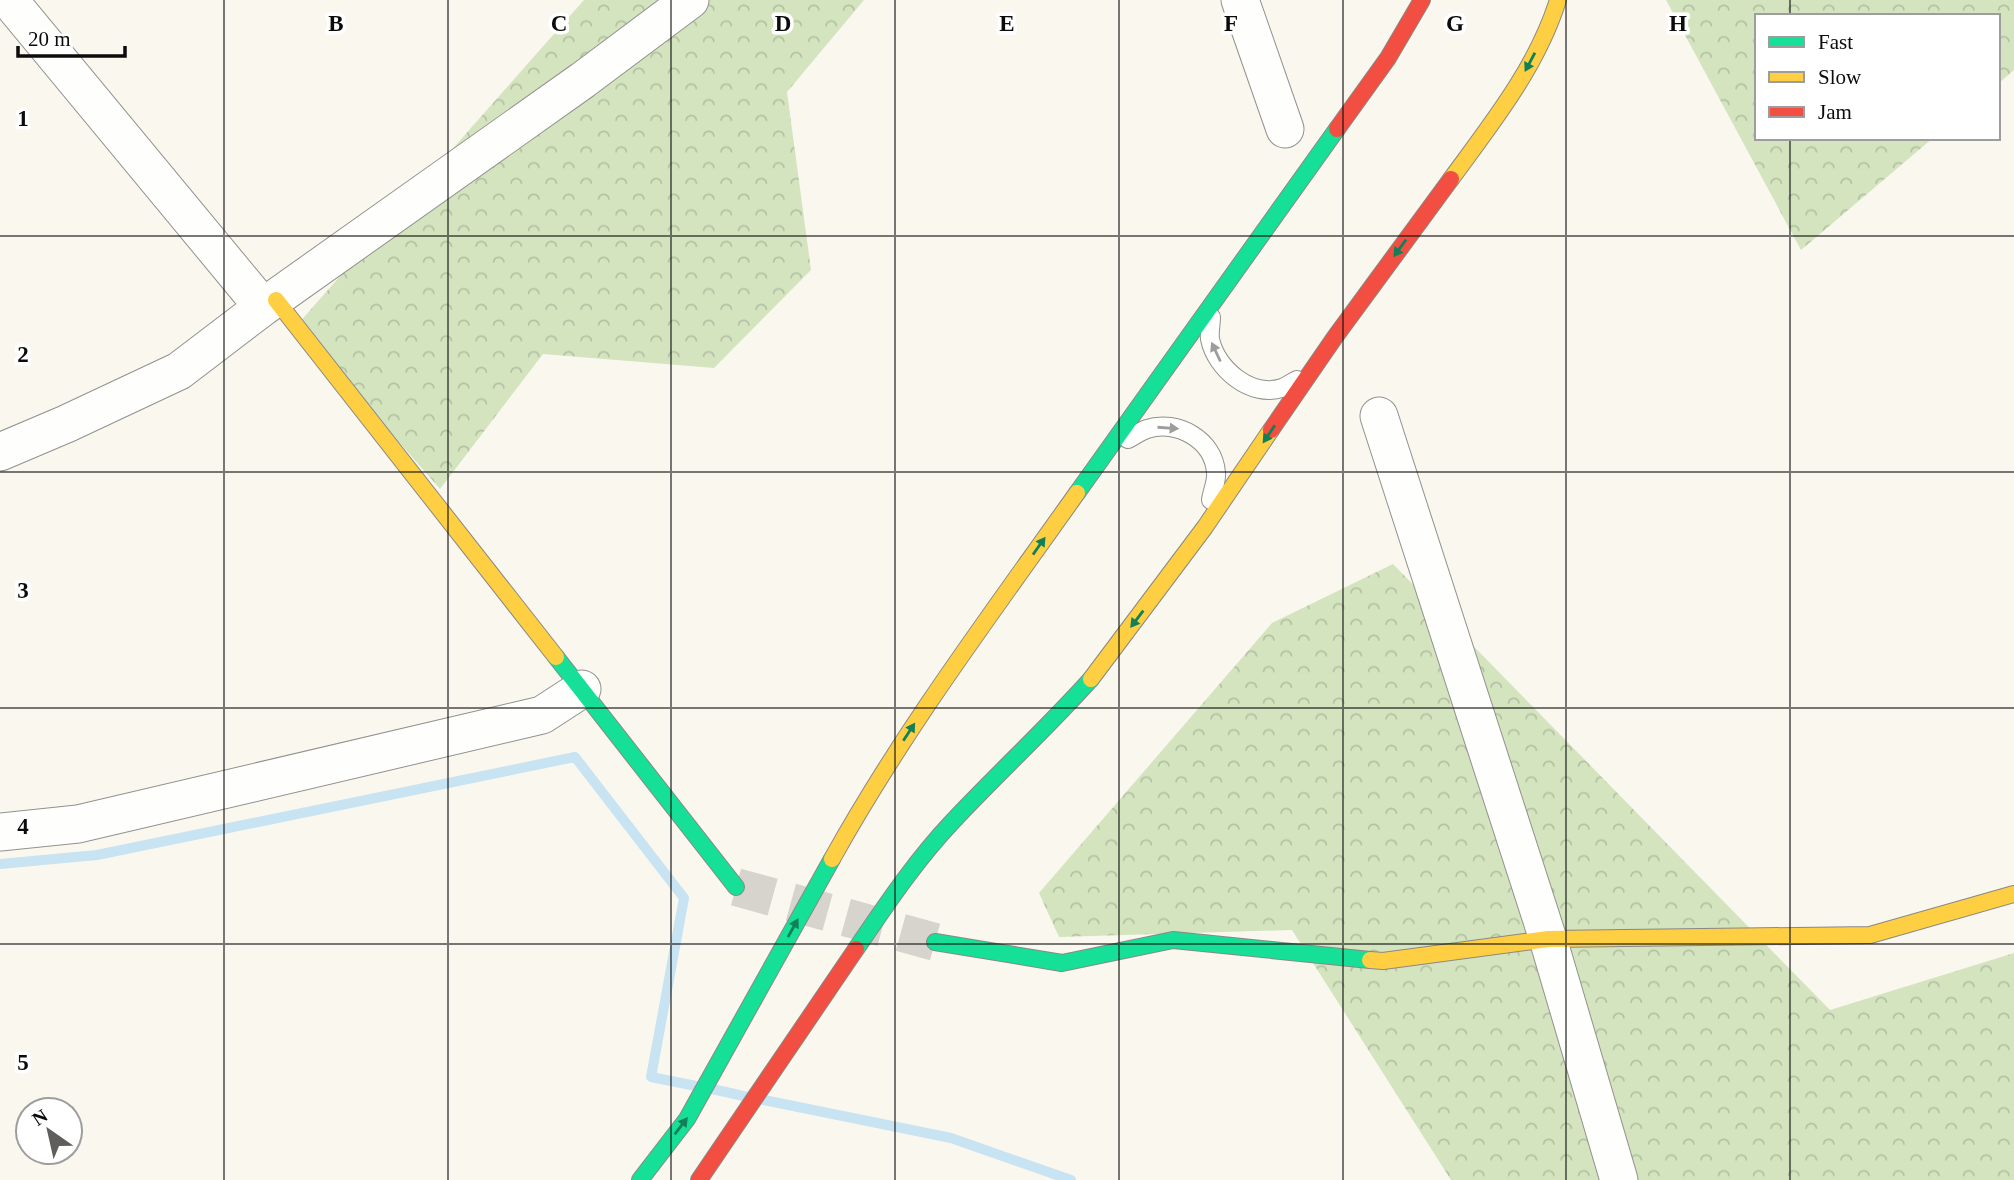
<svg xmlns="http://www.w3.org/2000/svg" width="2014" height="1180" viewBox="0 0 2014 1180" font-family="Georgia,serif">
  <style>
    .forest { fill: url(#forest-crowns) }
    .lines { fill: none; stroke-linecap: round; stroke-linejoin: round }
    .stream { stroke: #c8e3f1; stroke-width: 10 }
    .secondary-tunnel { stroke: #d6d4cd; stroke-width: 38; stroke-dasharray: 38 19; stroke-linecap: butt }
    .lane-casing { stroke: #93918e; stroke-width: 20 }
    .street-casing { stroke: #93918e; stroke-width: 39 }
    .fast-casing { stroke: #898884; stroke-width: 18 }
    .slow-casing { stroke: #898884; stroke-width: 18 }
    .jam-casing { stroke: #898884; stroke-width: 18 }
    .lane { stroke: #fefefd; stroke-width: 18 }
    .street { stroke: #fefefd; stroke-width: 37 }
    .fast { stroke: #16e098; stroke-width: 16 }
    .slow { stroke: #ffcf43; stroke-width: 16 }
    .jam { stroke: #f24e42; stroke-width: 16 }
    .oneway { fill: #118059 }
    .oneway2 { fill: #9d9d9c }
    .grid { fill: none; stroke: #0b0b0b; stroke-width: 2; stroke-opacity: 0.55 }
    .grid-label { font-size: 23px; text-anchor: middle; font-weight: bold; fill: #0b0b0b; stroke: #fff; stroke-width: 7; stroke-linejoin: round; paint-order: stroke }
  </style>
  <defs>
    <pattern id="forest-crowns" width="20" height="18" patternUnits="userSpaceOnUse" patternTransform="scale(1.75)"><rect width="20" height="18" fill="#d3e4bf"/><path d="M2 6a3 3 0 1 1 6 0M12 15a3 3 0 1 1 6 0" fill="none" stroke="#b4c2a3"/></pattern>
  </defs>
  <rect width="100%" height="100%" fill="#faf7ef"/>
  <path class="forest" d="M584,0H864L787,92L811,270L714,368L543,354L440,489L297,325Z
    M1666,0H2014V70L1998,84V16H1757V138H1933L1801,250Z
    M1393,564L1830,1010L2014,953V1180H1451L1292,930L1059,937L1039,893L1272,623Z"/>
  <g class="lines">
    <path class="stream" d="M0,864L97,855L575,757L684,898L651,1077L696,1086
      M712,1089L748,1097
      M764,1100L951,1138L1071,1180"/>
    <path class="secondary-tunnel" d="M736,887L935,942"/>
    <defs>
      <path id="lane" d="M1211,317C1211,324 1209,332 1210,339C1216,369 1251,398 1282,388C1287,386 1293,382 1297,380
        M1128,439C1134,436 1141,431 1147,429C1177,419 1214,440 1216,473C1217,481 1212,492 1211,500"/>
      <path id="street" d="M9,0L263,307
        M1240,0L1285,129
        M1379,416L1548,939L1619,1180
        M0,452L66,424L179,371L263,307L583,80L690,0
        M0,832L78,824L542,715L582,689"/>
      <path id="fast" d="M1077,493L1337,129
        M556,657L736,887
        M935,942L1062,963L1173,940L1370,960
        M856,949C886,905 916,860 953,821C998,773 1047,728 1091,679
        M640,1180L687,1119L832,859"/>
      <path id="slow" d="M1451,179C1492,123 1537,67 1558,0
        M276,300L556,657
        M1091,679L1205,527L1271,430
        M832,859C903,731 992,613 1077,493
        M1370,960L1383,961L1548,939L1870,935L2014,894"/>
      <path id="jam" d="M1337,129L1388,58L1422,0
        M1271,430L1335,337L1451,179
        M699,1180L856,949"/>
    </defs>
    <use href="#lane" class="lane-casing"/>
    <use href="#street" class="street-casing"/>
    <use href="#fast" class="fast-casing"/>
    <use href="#slow" class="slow-casing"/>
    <use href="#jam" class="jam-casing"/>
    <use href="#lane" class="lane"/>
    <use href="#street" class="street"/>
    <use href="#fast" class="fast"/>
    <use href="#slow" class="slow"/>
    <use href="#jam" class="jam"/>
  </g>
  <defs><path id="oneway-solid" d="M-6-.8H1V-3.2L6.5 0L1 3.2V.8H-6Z" transform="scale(1.75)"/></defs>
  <g class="oneway">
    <use href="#oneway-solid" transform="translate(1530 62) rotate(118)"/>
    <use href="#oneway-solid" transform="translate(1400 248) rotate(126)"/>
    <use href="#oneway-solid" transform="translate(1269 434) rotate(124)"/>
    <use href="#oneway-solid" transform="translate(1039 546) rotate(-55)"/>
    <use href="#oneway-solid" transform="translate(1137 619) rotate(127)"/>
    <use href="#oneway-solid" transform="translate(909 732) rotate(-57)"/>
    <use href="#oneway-solid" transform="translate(793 928) rotate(-61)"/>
    <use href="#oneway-solid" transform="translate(681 1126) rotate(-53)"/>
  </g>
  <g class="oneway2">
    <use href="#oneway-solid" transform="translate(1216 352) rotate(-115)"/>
    <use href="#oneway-solid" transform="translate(1168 428) rotate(4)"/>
  </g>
  <path class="grid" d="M224,0V1180M448,0V1180M671,0V1180M895,0V1180M1119,0V1180M1343,0V1180M1566,0V1180M1790,0V16M1790,138V1180M0,236H2014M0,472H2014M0,708H2014M0,944H2014"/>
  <g class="grid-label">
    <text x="336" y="31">B</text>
    <text x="559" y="31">C</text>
    <text x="783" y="31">D</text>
    <text x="1007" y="31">E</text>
    <text x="1231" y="31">F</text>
    <text x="1455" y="31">G</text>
    <text x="1678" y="31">H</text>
    <text x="23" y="126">1</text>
    <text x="23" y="362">2</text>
    <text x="23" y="598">3</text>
    <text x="23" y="834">4</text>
    <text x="23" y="1070">5</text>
  </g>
  <rect x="1755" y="14" width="245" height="126" fill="#ffffff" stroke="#9d9d9d" stroke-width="2"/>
  <rect x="1769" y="37" width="35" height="10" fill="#16e098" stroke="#9d9d9d" stroke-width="2"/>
  <text x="1818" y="49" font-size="21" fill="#0b0b0b">Fast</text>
  <rect x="1769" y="72" width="35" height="10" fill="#ffcf43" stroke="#9d9d9d" stroke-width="2"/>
  <text x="1818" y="84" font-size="21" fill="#0b0b0b">Slow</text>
  <rect x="1769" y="107" width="35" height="10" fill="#f24e42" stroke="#9d9d9d" stroke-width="2"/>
  <text x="1818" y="119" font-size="21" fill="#0b0b0b">Jam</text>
  <g transform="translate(49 1131) rotate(326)"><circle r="33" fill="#ffffff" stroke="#9d9d9d" stroke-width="2"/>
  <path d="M0-5L12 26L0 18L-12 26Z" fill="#5f5e5b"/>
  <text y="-10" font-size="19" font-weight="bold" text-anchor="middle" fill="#0b0b0b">N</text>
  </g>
  <path d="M18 46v10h107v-10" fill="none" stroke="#0b0b0b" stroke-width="3.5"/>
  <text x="28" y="46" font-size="21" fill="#0b0b0b" stroke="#ffffff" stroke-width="5" paint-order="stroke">20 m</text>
</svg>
